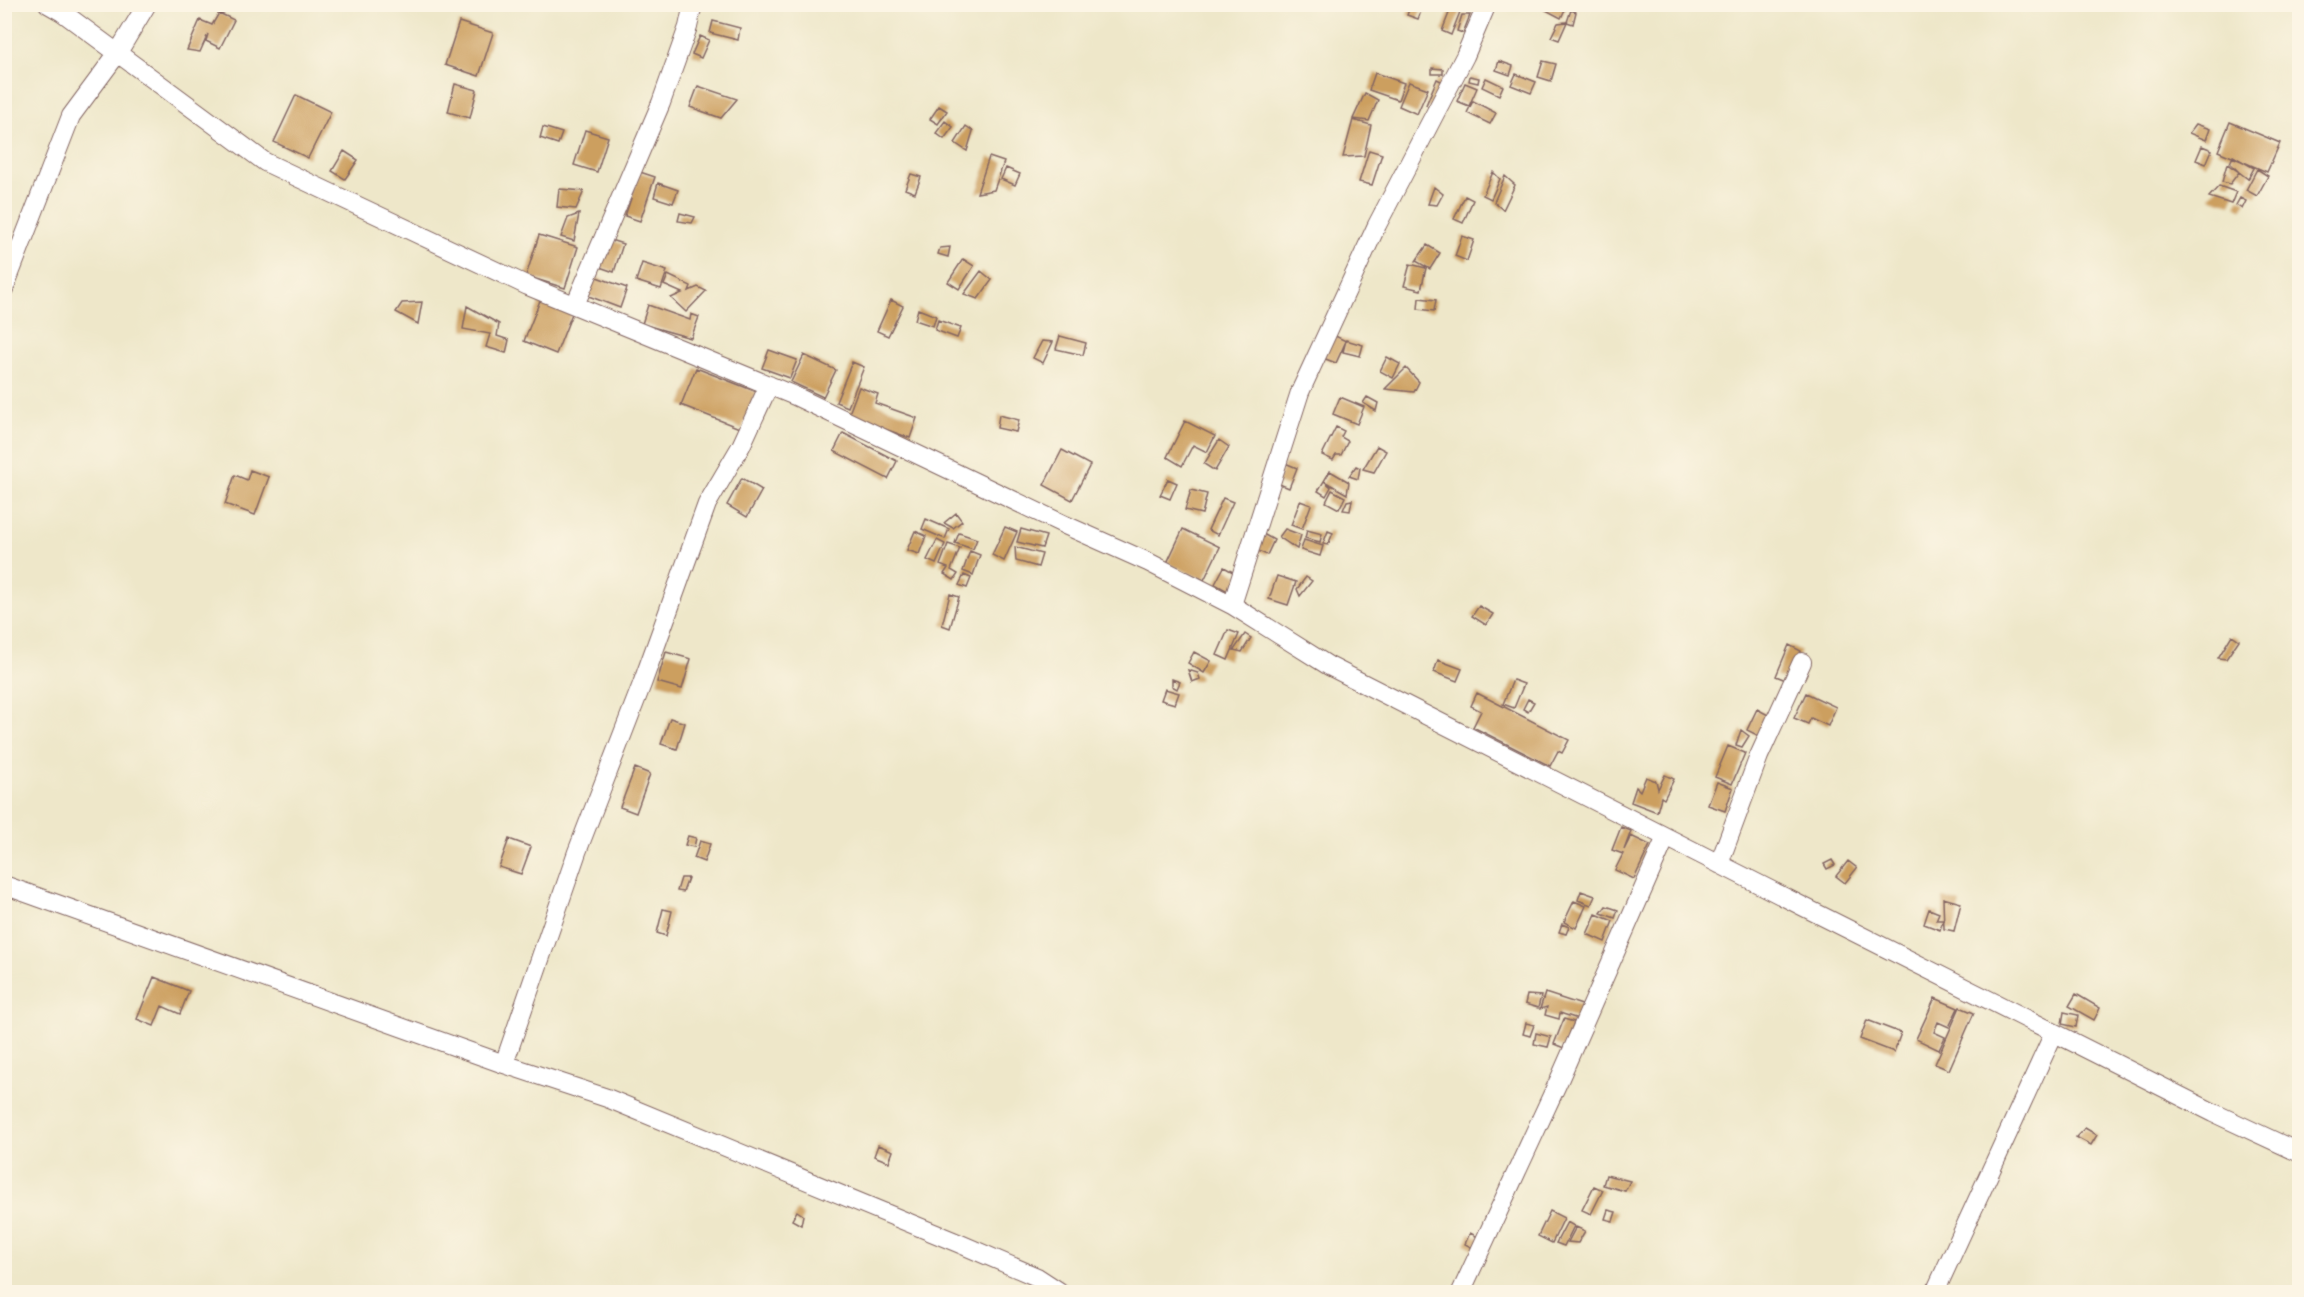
<svg xmlns="http://www.w3.org/2000/svg" width="2304" height="1297" viewBox="0 0 2304 1297" font-family="Itim,sans-serif">
  <style>
    .building { fill: #cc9f5f }
    .lines { fill: none; stroke-linecap: round; stroke-linejoin: round }
    .minor-casing { stroke: #836562; stroke-width: 20 }
    .minor { stroke: #fff; stroke-width: 18 }
  </style>
  <rect width="100%" height="100%" fill="#fcf5e5"/>
  <filter id="ink" filterUnits="userSpaceOnUse"><feTurbulence type="fractalNoise" baseFrequency=".0167" numOctaves="2"/><feDisplacementMap in="SourceGraphic" scale="12" xChannelSelector="R" yChannelSelector="G"/><feConvolveMatrix kernelMatrix="1 2 1 2 8 2 1 2 1" color-interpolation-filters="sRGB"/></filter>
  <filter id="wash" filterUnits="userSpaceOnUse"><feTurbulence type="fractalNoise" baseFrequency=".008" numOctaves="4" result="noise"/><feDisplacementMap in="SourceGraphic" scale="24" xChannelSelector="R" yChannelSelector="G"/><feGaussianBlur stdDeviation="1.35" result="paint"/><feColorMatrix in="noise" values="0 0 0 0 0 0 0 0 0 0 0 0 0 0 0 0 0 1.4 0 .05"/><feComposite in="paint" operator="in"/></filter>
  <g filter="url(#wash)">
    <rect width="100%" height="100%" fill="#eee7c9"/>
    <g id="blocks">
      <path class="building" d="M1411,4H1424L1418,19L1407,15Z
        M1547,4H1565L1567,5L1561,18L1544,9Z
        M1451,8L1460,12L1451,35L1442,31Z
        M1571,10L1576,12L1573,24L1567,22Z
        M219,13L234,20L220,48L206,41L208,34L200,52L187,50L200,20L212,25Z
        M1462,15H1470L1463,33L1457,31Z
        M713,21L740,28L738,40L710,33Z
        M459,22L493,33L479,76L445,65Z
        M1567,22L1559,40L1551,37L1558,23Z
        M700,36L709,40L701,58L692,54Z
        M1499,61L1513,66L1510,75L1496,70Z
        M1543,61L1556,64L1551,81L1538,77Z
        M1432,68L1443,69V74H1432Z
        M1375,73L1404,83L1398,100L1369,90Z
        M1516,74L1536,82L1531,93L1511,85Z
        M1470,76L1479,78L1478,83L1469,81Z
        M1486,78L1503,86L1499,95L1482,87Z
        M1437,79L1445,83L1433,109L1426,105Z
        M1409,82L1428,89L1417,114L1399,106Z
        M1465,83L1477,88L1469,106L1457,101Z
        M455,84L477,90L470,118L448,112Z
        M698,86L737,99L721,118L690,107Z
        M1365,93L1378,100L1369,121L1353,119Z
        M296,95L331,112L308,158L274,142Z
        M1473,101L1496,113L1490,124L1467,113Z
        M939,106L947,111L938,124L930,119Z
        M1353,120L1371,125L1364,156L1343,157Z
        M945,121L953,127L944,139L936,133Z
        M2230,122L2280,143L2267,172L2218,151Z
        M2196,124L2210,129L2206,140L2189,133Z
        M966,126L973,131L967,151L955,143Z
        M543,127L562,133L558,144L540,138Z
        M585,130L608,137L597,172L574,165Z
        M2202,146L2212,150L2206,164L2196,160Z
        M1369,150L1382,154L1372,185L1359,182Z
        M344,151L358,160L345,179L332,171Z
        M2233,156L2254,168L2248,179L2239,172L2230,184L2222,182L2227,164L2239,172L2230,163Z
        M989,157L1004,162L994,190L977,193Z
        M1006,168L1020,174L1015,185L1001,179Z
        M2257,169L2268,176L2257,196L2246,190Z
        M640,172L655,177L640,221L625,216Z
        M1493,172L1500,179L1491,199L1483,195Z
        M911,174L921,177L915,193L905,189Z
        M1505,176L1515,185L1503,210L1494,202Z
        M658,183L678,190L673,203L654,197Z
        M2219,186L2236,192L2231,204L2209,197Z
        M1434,187L1443,194L1437,205L1428,204Z
        M559,189L584,191L576,209L557,207Z
        M1465,196L1473,200L1463,223L1454,219Z
        M2240,198L2246,201L2242,209L2236,205Z
        M680,213L695,217L692,223L678,221Z
        M579,214L574,241L561,237L568,218Z
        M539,235L578,247L565,288L526,276Z
        M1462,236L1474,240L1467,261L1455,256Z
        M604,238L623,244L614,272L594,265Z
        M1427,245L1440,253L1430,269L1416,261Z
        M950,247L948,257L938,254L940,248Z
        M963,259L974,266L959,289L948,282Z
        M642,263L667,271L661,289L636,281Z
        M1410,264L1426,268L1421,290L1404,286Z
        M981,271L992,280L978,299L964,294Z
        M668,275L691,286L689,291L698,287L706,291L686,312L671,298L682,293L664,285Z
        M594,276L627,288L620,308L586,295Z
        M541,298L573,311L556,354L524,341Z
        M1419,298L1436,300L1434,311L1418,309Z
        M891,300L903,306L888,336L877,331Z
        M422,302L418,324L396,312L402,303Z
        M648,305L690,320L691,314L699,317L691,338L642,324Z
        M467,306L499,324L497,336L509,340L506,353L486,347L490,334L463,329Z
        M918,309L936,316L933,326L915,320Z
        M938,320L961,328L957,338L935,330Z
        M1333,335L1346,341L1336,363L1323,358Z
        M1060,336L1086,343L1083,355L1056,349Z
        M1346,340L1363,345L1360,356L1343,352Z
        M1042,341L1053,342L1043,363L1033,358Z
        M769,350L797,360L790,378L762,368Z
        M804,355L836,370L823,397L791,382Z
        M1387,357L1400,364L1393,378L1380,371Z
        M852,362L864,367L848,407L836,402Z
        M696,368L757,392L742,429L681,405Z
        M1406,368L1419,382L1414,392L1385,389Z
        M859,387L878,394L875,403L917,418L910,438L848,416Z
        M1340,397L1364,407L1357,424L1333,414Z
        M1367,397L1378,403L1376,411L1363,403Z
        M999,415L1019,420L1016,432L997,428Z
        M1185,421L1215,436L1207,452L1193,445L1182,466L1167,457Z
        M1336,427L1344,431L1341,437L1348,441L1341,455H1336L1333,460L1322,455Z
        M843,433L897,461L888,479L834,451Z
        M1219,440L1229,447L1215,471L1204,464Z
        M1377,446L1386,451L1374,472L1363,469Z
        M1062,450L1090,465L1072,500L1044,485Z
        M1285,463L1297,468L1289,488L1277,483Z
        M1356,466L1360,468L1358,479L1349,476Z
        M250,470L269,477L255,515L225,504L235,475L247,480Z
        M1330,471L1349,482L1347,494L1324,481L1331,487L1326,496L1318,491Z
        M742,478L762,490L747,517L727,505Z
        M1168,479L1177,483L1170,499L1160,495Z
        M1191,490L1207,494L1202,514L1185,510Z
        M1332,490L1345,497L1339,509L1326,502Z
        M1223,498L1233,502L1218,535L1208,530Z
        M1352,500L1350,511L1343,510L1347,501Z
        M1300,501L1311,505L1302,529L1291,525Z
        M956,513L962,521L953,528L944,523Z
        M926,519L949,529L945,539L922,529Z
        M1005,527L1017,532L1004,561L992,555Z
        M1021,529L1046,536L1042,548L1017,542Z
        M1183,529L1220,547L1204,580L1167,563Z
        M1285,529L1301,535L1297,549L1279,537Z
        M1307,530L1322,534L1320,542L1305,538Z
        M915,531L926,536L919,554L907,550Z
        M1328,531L1333,533L1328,545L1323,544Z
        M959,533L977,539L973,549L955,543Z
        M1263,534L1274,540L1267,555L1256,550Z
        M937,540L945,544L936,564L927,560Z
        M1304,540L1323,546L1320,556L1301,550Z
        M948,544L960,548L951,570L958,574L954,580L944,574L948,568L940,565Z
        M1015,547L1042,554L1038,567L1016,561Z
        M970,551L980,555L973,575L963,571Z
        M1224,567L1240,576L1231,593L1215,584Z
        M964,575L971,578L967,588L959,585Z
        M1277,576L1296,582L1288,605L1269,599Z
        M1306,577L1312,581L1300,596L1297,589Z
        M950,594L959,597L950,628L942,625Z
        M1479,606L1493,614L1486,625L1472,616Z
        M1228,630L1239,634L1228,660L1217,655Z
        M1245,634L1251,638L1242,652L1234,650Z
        M2232,635L2239,640L2226,659L2218,658Z
        M1789,645L1801,651L1788,681L1776,676Z
        M666,652L691,659L682,689L657,682Z
        M1194,652L1211,661L1204,673L1188,663Z
        M1438,660L1462,669L1457,681L1434,672Z
        M1188,670L1198,673L1200,679L1192,682Z
        M1172,679L1180,682L1177,689L1172,686Z
        M1513,680L1524,684L1514,708L1503,704Z
        M1165,689L1179,693L1175,704L1161,700Z
        M1477,693L1569,740L1562,753L1558,751L1550,766L1473,727L1481,711L1471,706Z
        M1806,693L1836,707L1828,726L1811,718L1808,724L1794,718Z
        M1528,699L1534,702L1528,712L1523,709Z
        M1757,709L1770,716L1759,736L1747,730Z
        M670,718L685,723L677,749L661,744Z
        M1741,730L1749,736L1742,747L1736,745Z
        M1728,746L1745,753L1732,784L1715,777Z
        M635,768L650,774L636,813L620,807Z
        M1665,775L1674,779L1664,799L1661,797L1657,812L1631,802L1636,787L1640,791L1646,777L1656,781L1658,789Z
        M1717,782L1733,788L1725,811L1708,805Z
        M1621,827L1631,831L1624,850L1631,836L1650,845L1634,879L1615,870L1623,854L1612,850Z
        M688,836L696,838L694,847L685,845Z
        M509,839L531,847L521,874L499,867Z
        M700,841L710,844L704,862L694,858Z
        M1832,860L1835,865L1827,869L1824,864Z
        M1848,861L1857,868L1845,883L1836,876Z
        M681,878H688L683,892L677,891Z
        M1581,891L1595,896L1591,905L1578,900Z
        M1943,898L1961,903L1954,931L1944,929Z
        M1574,901L1586,906L1576,928L1564,922Z
        M1606,906L1618,910L1615,918L1601,913Z
        M663,909L672,911L666,936L657,933Z
        M1929,909L1939,913L1936,920H1943L1940,930L1924,924Z
        M1596,914L1613,921L1605,942L1587,934Z
        M1562,924L1569,927L1566,934L1559,932Z
        M154,977L189,991L180,1014L162,1006L154,1026L137,1019Z
        M1545,993L1582,1005L1578,1019L1560,1013L1559,1019L1545,1015L1547,1007L1540,1009Z
        M2076,994L2100,1008L2094,1020L2069,1006Z
        M1527,995L1541,996L1538,1008L1525,1004Z
        M1935,998L1958,1008L1949,1027L1938,1022L1934,1032L1945,1037L1939,1050L1916,1039Z
        M1960,1007L1974,1013L1949,1070L1935,1064Z
        M2064,1012L2078,1015L2076,1027L2062,1024Z
        M1564,1019L1574,1022L1564,1048L1554,1044Z
        M1867,1020L1901,1033L1894,1052L1860,1039Z
        M1526,1023L1534,1025L1530,1036L1523,1034Z
        M1536,1033L1551,1037L1548,1047L1534,1044Z
        M2085,1128L2097,1135L2091,1145L2076,1137Z
        M878,1145L893,1151L889,1162L874,1156Z
        M1606,1175L1630,1181L1625,1191L1603,1185Z
        M1594,1186L1603,1190L1591,1214L1582,1210Z
        M1608,1210L1616,1212L1613,1221L1605,1219Z
        M797,1211L803,1215L801,1225L792,1220Z
        M1550,1211L1564,1218L1552,1243L1538,1236Z
        M1567,1222L1574,1226L1564,1246L1556,1243Z
        M1576,1227L1585,1231L1578,1243L1568,1242Z
        M1470,1233L1482,1239L1476,1250L1465,1244Z"/>
    </g>
  </g>
  <g filter="url(#ink)">
    <use href="#blocks" fill-opacity="0" stroke="#836562" stroke-width="1.5"/>
    <g class="lines">
      <defs>
        <path id="minor" d="M48,4L62,12L265,162L528,286L795,396L1065,525L1148,562L1232,605L1329,666L1802,906L2214,1113L2300,1153
          M4,289L71,116L117,54L147,4
          M575,305L661,103L688,27L693,4
          M1232,605L1300,392L1377,225L1465,56L1487,4
          M1719,864L1759,756L1802,662
          M4,885L504,1064L607,1098L958,1243L1037,1277L1060,1292
          M504,1064L577,852L642,684L707,504L741,446L769,385
          M1461,1292L1560,1078L1666,837
          M1935,1292L2054,1033"/>
      </defs>
      <use href="#minor" class="minor-casing"/>
      <use href="#minor" class="minor"/>
    </g>
  </g>
  <rect width="2304" height="1297" fill="none" stroke="#fcf5e5" stroke-width="24"/>
</svg>
